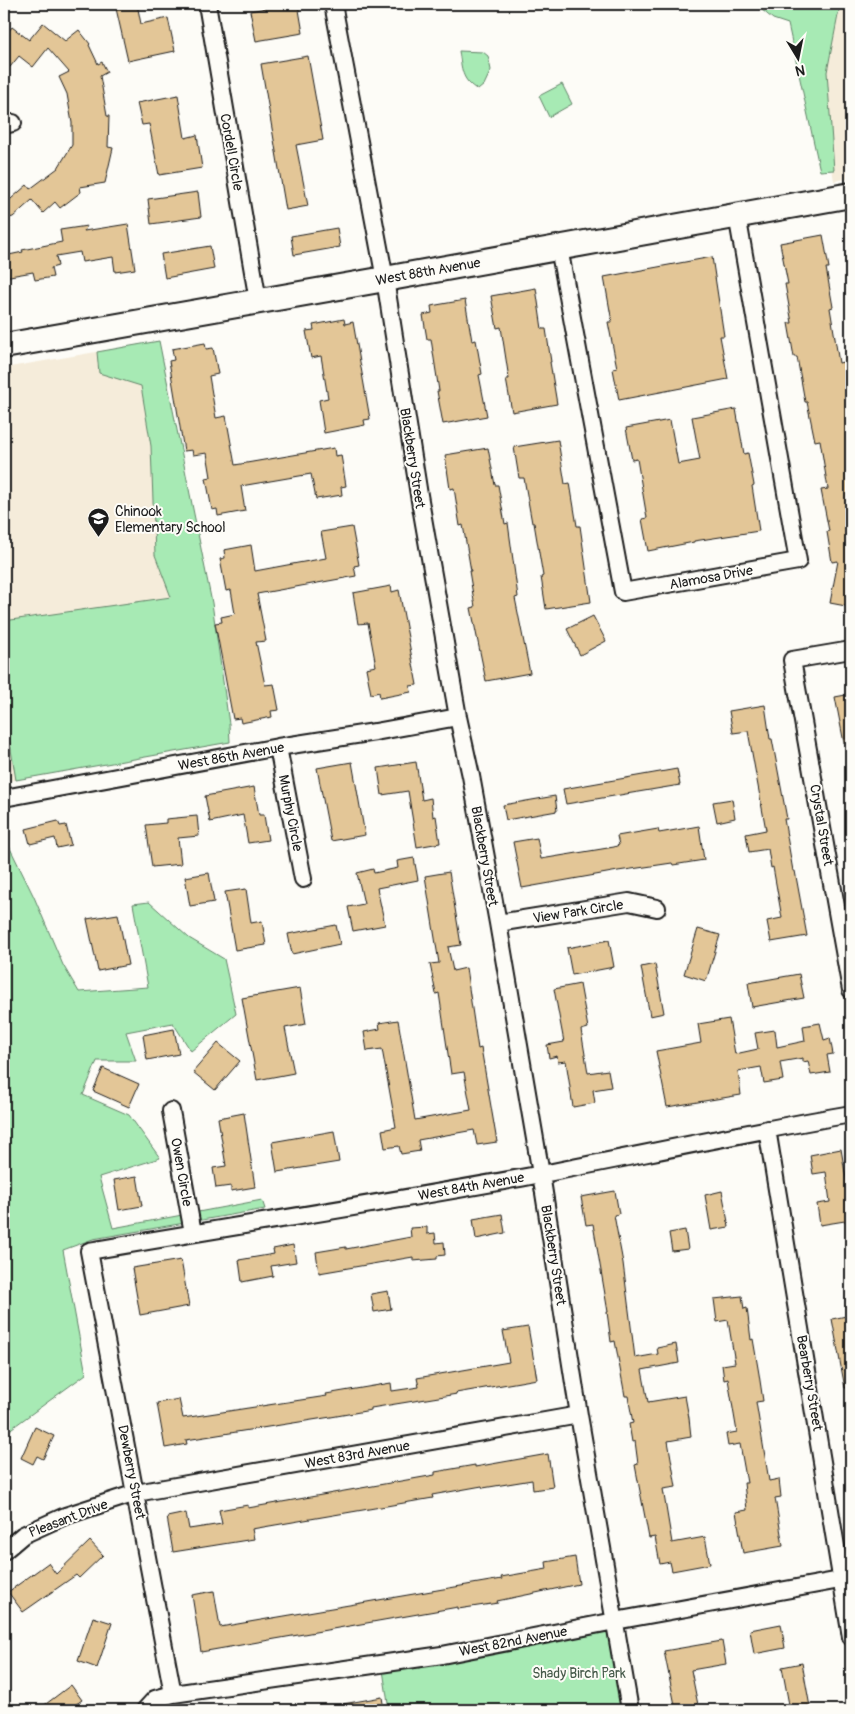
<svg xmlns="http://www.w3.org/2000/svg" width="855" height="1714" viewBox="0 0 855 1714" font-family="Pangolin,sans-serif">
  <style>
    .built { fill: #f5ecda }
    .green { fill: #a7eab4; stroke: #628368 }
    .building { fill: #e3c697; stroke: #1c1c1c }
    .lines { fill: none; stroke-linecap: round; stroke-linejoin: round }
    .street-casing { stroke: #1c1c1c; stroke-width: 20 }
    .secondary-casing { stroke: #1c1c1c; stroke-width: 28 }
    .street { stroke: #fdfcf7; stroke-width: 16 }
    .secondary { stroke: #fdfcf7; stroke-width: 24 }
    .labels { text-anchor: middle; stroke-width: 4; stroke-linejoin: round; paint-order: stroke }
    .street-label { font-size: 14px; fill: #1c1c1c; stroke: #fdfcf7 }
    .poi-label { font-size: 14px; fill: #1c1c1c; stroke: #fdfcf7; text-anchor: start }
    .park-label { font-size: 14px; fill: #465a4a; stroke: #fdfcf7 }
  </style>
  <rect width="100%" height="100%" fill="#fdfcf7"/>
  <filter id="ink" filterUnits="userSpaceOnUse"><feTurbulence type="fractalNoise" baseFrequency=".02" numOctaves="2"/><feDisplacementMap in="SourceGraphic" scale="10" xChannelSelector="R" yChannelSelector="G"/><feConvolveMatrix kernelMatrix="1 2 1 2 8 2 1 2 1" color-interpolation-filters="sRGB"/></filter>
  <g filter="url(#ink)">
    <path class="built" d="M837,4H851V178L834,181L819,91L840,10Z
      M159,341L230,742L4,782V368Z"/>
    <path class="green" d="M755,4H835L839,10L827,72L834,170L820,171L788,24L773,19Z
      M459,51L483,52L488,56L491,70L484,85L478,90C461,80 462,69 459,51Z
      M562,84L572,104L549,117L539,96Z
      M159,341L212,603L229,724L230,742L16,780L4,707V621L171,597L155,555L151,446L141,386L99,373L97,352Z
      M4,836L34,897L63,965L79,992L148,987L133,904L149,902L189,938L224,959L236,1014L191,1051L173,1023L126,1032L136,1061H97L83,1095L129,1115L160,1158L99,1177L113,1228L262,1200L265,1209L93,1239L63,1250L86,1374L12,1428L4,1437Z
      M610,1631L624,1710H389L383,1670Z"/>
    <path class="building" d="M115,4H137L141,24L168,18L175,51L128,61Z
      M287,4H298L303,33L256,41L250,11Z
      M43,23L65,41L79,30L90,44L89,45L98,64L102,62L107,72L100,76L107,116H109L108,147L113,148L105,183L80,187L81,192L60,208L55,202L43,213L32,200L13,217L4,219V205L27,185L30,189L58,168L72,145V123L67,94L59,77L69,72L48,48L33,67L19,56L10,67L4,62V37L12,27L29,40Z
      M308,56L323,140L296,145L308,206L286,210L261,64Z
      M178,95L185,138L197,135L202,168L159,175L149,124L142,125L137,103Z
      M198,192L201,217L151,224L148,199Z
      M128,224L135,269L115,272L113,257L82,262L80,252L56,256L58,266L51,268L53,277L35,280L33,272L4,277V256L23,252L22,250L62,242L60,230L87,226L84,231Z
      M337,228L340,247L294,255L291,236Z
      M823,235L829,268H826L833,307L830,308L839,363L843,362L851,411V607L830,603L838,561L832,562L827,532L829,531L821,490L828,489L820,440L815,441L807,402H805L797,357H794L788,323H792L785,284H788L780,243Z
      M210,246L214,269L165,278L161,254Z
      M712,257L724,336H720L728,379L619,400L613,369L617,368L608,322H612L604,277Z
      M536,288L542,329H546L551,362H550L557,404L512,412L506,379H509L501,327L497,328L491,296Z
      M465,300L472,341L476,340L482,374L479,375L487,416L443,424L437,391H439L431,339H427L423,315L432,313L431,306Z
      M344,319L345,324L353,322L370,419L364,420L365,425L324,433L319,400L328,398L321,356L311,358L306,331L314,330L313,325Z
      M205,343L206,349L213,348L218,374L209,376L216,418L226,416L235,465L334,448L335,456L341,455L346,486L341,487L342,495L316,499L311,474L241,486L245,511L218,516L217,509L212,510L206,478L211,477L207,453L193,455L192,450L184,451L169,361L174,360L172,349Z
      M736,409L744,454L748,453L754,485L752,486L759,531L694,541V542L648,551L642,519L647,518L637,459L632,460L626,428L670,420L678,464L700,460L692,417Z
      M558,440L565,484L570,483L577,526H580L591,602L546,609L541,577L543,576L534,523H532L524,478H519L514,447Z
      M488,448L495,485H498L505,524L508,523L518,597L515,598L530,673L486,681L471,608L475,607L469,571H471L463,525L460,526L454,488L450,489L445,455Z
      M352,527L359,565L354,566L356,576L257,594L266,641L256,642L265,685L274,684L279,710L271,711L272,717L241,723L240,718L233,719L215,623L222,622L221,617L235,614L231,590L226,591L220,559L225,558L224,550L251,545L255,571L298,563L326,558L321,532Z
      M391,586L392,592L399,590L417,685L410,686L411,692L380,698L379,692L371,694L366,668L376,666L368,623L358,624L353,593Z
      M593,616L606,641L580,655L567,629Z
      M851,694V743H844L835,697Z
      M765,705L770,739H772L787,819H784L793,871H795L807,936L771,942L767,921L782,918L773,867L771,868L768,849L749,852L746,834L766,830L748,731L733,733L729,711Z
      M352,762L365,835L331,841L317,768Z
      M416,762L422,800L431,798L433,817L436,816L440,843L417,847L408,791L382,795L378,768Z
      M677,769L680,785L566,804L563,789Z
      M254,787L259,815H264L268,840L248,843L243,815L210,822L205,796Z
      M555,796L557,811L506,820L503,805Z
      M732,799L735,818L717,822L713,802Z
      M197,816L199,836L178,838L181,864L152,867L146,825L166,823V819Z
      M58,821L60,826L66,825L71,845L57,848L55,838L30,844L26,829Z
      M699,826L704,860L673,865L672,863L618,871L522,888L513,842L537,838L541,859L614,847L619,845L617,836L658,829L659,833Z
      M414,858L418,880L377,888L385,925L353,931L348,907L364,904L357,873L373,869L374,873L398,868L397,861Z
      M449,872L461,945L448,947L453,971L466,968L478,1049L481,1048L497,1142L477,1145L474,1130L418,1140L420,1151L401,1154L399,1146L385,1148L382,1130L396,1127L382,1049L367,1051L364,1032L380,1029L379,1023L398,1020L415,1120L471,1110L464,1072L451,1074L439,993L436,994L430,964L439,963L425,876Z
      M209,873L214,902L190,906L185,877Z
      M246,889L251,923L262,921L266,945L235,950L225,892Z
      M118,914L128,965L98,971L87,919Z
      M336,925L340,944L292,954L288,934Z
      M698,929L720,935L706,981L684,974Z
      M609,940L614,967L572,975L567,948Z
      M655,964L664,1013L650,1016L641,967Z
      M799,974L804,998L752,1007L748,983Z
      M580,984L588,1028L581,1030L588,1073L608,1070L611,1087L593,1090L595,1103L573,1107L566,1061L558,1062L557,1056L549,1058L547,1045L564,1042L554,989Z
      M300,988L306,1024L285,1028L294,1073L257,1080L242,998Z
      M729,1019L735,1054L758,1049L755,1033L775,1030L777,1047L805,1041L803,1026L820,1023L824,1040L830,1038L833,1054L827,1055L830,1072L811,1075L808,1061L803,1062V1058L780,1062L783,1080L764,1083L761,1067L738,1071L741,1095L667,1107L656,1051L701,1043L698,1024Z
      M174,1029L179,1054L147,1060L143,1035Z
      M218,1043L240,1061L215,1090L193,1072Z
      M103,1068L139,1084L129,1107L93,1091Z
      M244,1113L255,1187L231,1191V1186L216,1188L213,1168L226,1166L218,1118Z
      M334,1131L339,1162L277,1172L272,1142Z
      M841,1149L848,1190L851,1189V1220L820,1225L817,1204L830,1202L826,1172L813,1174L810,1155Z
      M137,1176L142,1206L119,1210L114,1180Z
      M615,1191L619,1214L614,1215L623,1263L635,1358L658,1354L657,1348L676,1344L679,1363L642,1370L648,1402L685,1396L689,1418L691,1437L668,1441L676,1487L663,1489L672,1543L705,1537L710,1564L672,1571L670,1562L660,1564L655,1537L649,1538L635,1465L638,1464L635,1441L632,1442L629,1424L633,1423L628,1396H625L615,1341L611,1342L607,1312H608L593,1224L586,1225L581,1197Z
      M722,1191L729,1227L711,1230L705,1195Z
      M502,1214L505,1233L476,1239L473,1219Z
      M427,1227V1234L435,1233L436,1243L444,1242L445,1255L437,1256V1259L413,1261V1257L319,1273L316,1252L346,1247V1249L411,1237L410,1228Z
      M685,1230L688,1249L672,1251L669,1233Z
      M293,1245L296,1262L271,1266L273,1276L242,1282L239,1260L274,1254L273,1249Z
      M181,1260L189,1306L140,1315L132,1268Z
      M388,1291L391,1309L374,1312L371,1294Z
      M742,1296L744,1309L747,1308L751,1340L753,1339L759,1374L763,1401L756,1402L769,1481L779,1479L781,1497L775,1498L783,1546L743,1553L736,1512L747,1510L744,1483H747L740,1444L728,1446L726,1434L737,1432L728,1379L724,1380L722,1365L735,1363L728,1320L717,1322L714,1299Z
      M851,1315V1388H845L832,1319Z
      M528,1327L537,1379L456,1393L457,1394L371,1408V1410L331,1417L186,1440L187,1444L165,1448L157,1403L179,1399L183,1418L327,1396L326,1394L391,1383L392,1391L419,1387L417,1378L509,1362L503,1331Z
      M35,1427L54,1436L43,1459L37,1456L33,1464L21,1458Z
      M548,1454L553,1487L533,1490L532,1480L483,1488L482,1486L432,1495L433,1498L252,1529L254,1539L173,1552L167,1517L186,1513L189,1529L222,1524L219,1510L248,1505V1508L435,1475V1472L475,1465V1467Z
      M90,1541L103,1555L79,1578L76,1575L23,1612L8,1592L48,1563L56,1574Z
      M575,1557L579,1584L497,1601L498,1603L458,1609V1607L201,1652L192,1595L214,1591L220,1627L502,1579L501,1577L547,1569L546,1562Z
      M93,1617L112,1623L97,1668L78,1661Z
      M781,1624L785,1648L754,1654L750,1630Z
      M722,1641L726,1664L691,1670L699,1710H676L664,1651Z
      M802,1663L810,1707L790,1710L782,1667Z
      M71,1685L82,1700L68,1710H38Z
      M382,1697L384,1710H344L343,1704Z"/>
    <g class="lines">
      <defs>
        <path id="street" d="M207,4L258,301
          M333,4L385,279L419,495L458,717L471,776L498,923L541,1174L579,1415L630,1710
          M4,125L13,123
          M559,248L623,592L798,561L737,215
          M851,650L792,660L851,990
          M278,747L303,879
          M4,798L278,747L375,732L458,717
          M498,923L629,902L657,908
          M171,1111L193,1233
          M767,1129L851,1637
          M4,1551L23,1535L65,1516L136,1493L579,1415
          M173,1694L89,1251C240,1225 391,1202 542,1174C645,1154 748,1132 851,1114
          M145,1710L155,1699L173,1694L442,1655L615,1621L851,1578"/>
        <path id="secondary" d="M4,346L385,279L851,195"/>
      </defs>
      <use href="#street" class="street-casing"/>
      <use href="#secondary" class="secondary-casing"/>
      <use href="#street" class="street"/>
      <use href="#secondary" class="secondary"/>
    </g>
  </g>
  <defs>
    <symbol id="school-pin" viewBox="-11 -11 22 30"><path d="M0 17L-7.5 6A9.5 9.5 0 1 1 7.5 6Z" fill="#1c1c1c" stroke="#fdfcf7"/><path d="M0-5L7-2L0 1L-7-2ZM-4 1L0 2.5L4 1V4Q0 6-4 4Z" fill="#fff"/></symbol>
  </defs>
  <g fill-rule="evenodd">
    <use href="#school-pin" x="86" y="506" width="25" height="34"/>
  </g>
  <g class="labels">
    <g class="street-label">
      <text transform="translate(232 152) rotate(80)" y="5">Cordell Circle</text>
      <text transform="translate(428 271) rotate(-10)" y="5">West 88th Avenue</text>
      <text transform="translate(413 458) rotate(81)" y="5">Blackberry Street</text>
      <text transform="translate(711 577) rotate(-10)" y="5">Alamosa Drive</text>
      <text transform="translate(231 756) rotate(-10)" y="5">West 86th Avenue</text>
      <text transform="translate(291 813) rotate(79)" y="5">Murphy Circle</text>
      <text transform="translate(822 825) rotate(80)" y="5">Crystal Street</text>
      <text transform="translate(485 856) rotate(80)" y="5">Blackberry Street</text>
      <text transform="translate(578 911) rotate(-9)" y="5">View Park Circle</text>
      <text transform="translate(182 1172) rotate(80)" y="5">Owen Circle</text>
      <text transform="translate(471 1186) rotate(-10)" y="5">West 84th Avenue</text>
      <text transform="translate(554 1255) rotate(81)" y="5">Blackberry Street</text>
      <text transform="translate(810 1383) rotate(80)" y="5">Bearberry Street</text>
      <text transform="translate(357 1454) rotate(-10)" y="5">West 83rd Avenue</text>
      <text transform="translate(132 1472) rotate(79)" y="5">Dewberry Street</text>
      <text transform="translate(68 1518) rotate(-21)" y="5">Pleasant Drive</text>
      <text transform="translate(513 1641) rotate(-11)" y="5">West 82nd Avenue</text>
    </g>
    <g class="poi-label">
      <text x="115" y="516">Chinook<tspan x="115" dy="16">Elementary School</tspan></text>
    </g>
    <g class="park-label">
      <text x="579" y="1678">Shady Birch Park</text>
    </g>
  </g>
  <rect width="855" height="1714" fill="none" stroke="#fdfcf7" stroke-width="20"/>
  <rect x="10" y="10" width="835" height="1694" fill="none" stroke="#1c1c1c" stroke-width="2" filter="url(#ink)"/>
  <g transform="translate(798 58) rotate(170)" stroke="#fdfcf7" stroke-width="4" paint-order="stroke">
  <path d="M0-4L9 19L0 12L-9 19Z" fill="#1c1c1c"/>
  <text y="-8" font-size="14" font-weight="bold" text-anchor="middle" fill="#1c1c1c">N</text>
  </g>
</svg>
